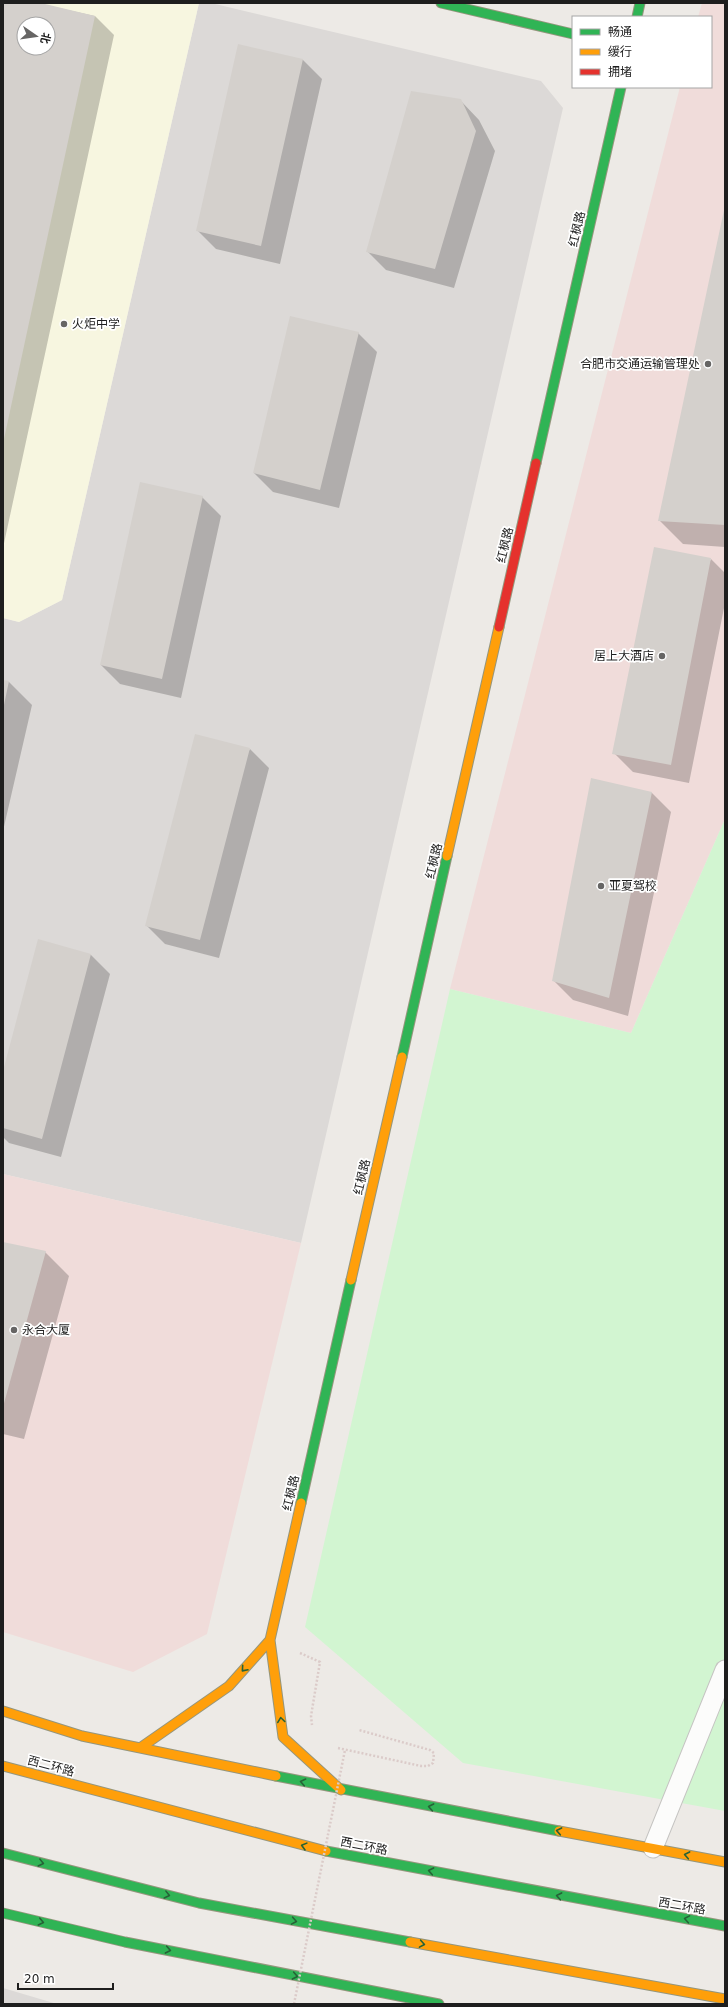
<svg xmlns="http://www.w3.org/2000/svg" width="728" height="2007" viewBox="0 0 728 2007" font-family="'DejaVu Sans','Noto Sans SC',sans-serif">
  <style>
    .residential { fill: #dcd9d7 }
    .commercial { fill: #f0dcda }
    .education { fill: #f7f6e0; fill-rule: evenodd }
    .park { fill: #d2f5d1 }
    .shadow { fill: #0003; fill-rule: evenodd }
    .building { fill: #d4d0cc; fill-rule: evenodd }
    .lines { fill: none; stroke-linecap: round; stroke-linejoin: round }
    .lane-casing { stroke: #c5c4c2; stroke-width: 21 }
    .fast-casing { stroke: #95967d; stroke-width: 11 }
    .slow-casing { stroke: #95967d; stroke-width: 11 }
    .jam-casing { stroke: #95967d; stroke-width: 11 }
    .path { stroke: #dbcbc9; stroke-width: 2.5; stroke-dasharray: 2 2; stroke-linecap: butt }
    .lane { stroke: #fcfcfb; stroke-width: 19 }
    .fast { stroke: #30b455; stroke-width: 9 }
    .slow { stroke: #ff9f0a; stroke-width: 9 }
    .jam { stroke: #e5322d; stroke-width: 9 }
    .path-bridge { stroke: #dbcbc9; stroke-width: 2.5; stroke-dasharray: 2 2; stroke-linecap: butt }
    .oneway { stroke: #266237 }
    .poi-dot { fill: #666564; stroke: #fff; stroke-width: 1.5 }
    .labels { text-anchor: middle; stroke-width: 3.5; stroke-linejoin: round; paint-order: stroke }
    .street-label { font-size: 12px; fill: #1e1e1e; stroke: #fff }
    .poi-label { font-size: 12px; fill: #1e1e1e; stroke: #fff; text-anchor: start }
  </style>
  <rect width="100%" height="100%" fill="#edeae6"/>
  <path class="residential" d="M199,3H211L541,81L563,108L301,1243L3,1174V618L19,622L62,600Z
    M3,1988L57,2004H3Z"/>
  <path class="commercial" d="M702,3H725V819L631,1033L450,989L680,87H711V17H698Z
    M3,1174L301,1243L207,1634L133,1672L3,1632Z"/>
  <path class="education" d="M3,3H199L62,600L19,622L3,618ZM24,24H48V48H24Z"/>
  <path class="park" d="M725,819V1811L463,1763L305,1627L450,989L631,1033Z"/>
  <path class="shadow" d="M3,3H36L95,16L114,35L3,548ZM24,24H48V48H24Z
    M239,46L303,60L322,79L280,264L216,249L197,230Z
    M460,100L479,120L495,151L454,288L386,270L367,251Z
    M725,211V547L683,544L660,521Z
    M358,333L377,352L339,508L273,492L254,473Z
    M202,497L221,516L181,698L120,684L101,665Z
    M711,559L725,573V603L689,783L633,772L614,753Z
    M3,681L9,682L32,705L3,831Z
    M250,749L269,768L219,958L165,944L146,925Z
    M592,779L652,793L671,812L628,1016L573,1000L553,980Z
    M39,941L91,955L110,974L61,1157L9,1143L3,1137V1075Z
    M3,1243L45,1252L69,1276L24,1439L3,1434Z"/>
  <path class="building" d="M3,3H41L95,16L4,439ZM24,24H48V48H24Z
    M238,44L303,59L261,246L196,231Z
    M411,91L461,99L476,131L435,269L366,252Z
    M724,210L725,525L658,521Z
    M290,316L359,332L320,490L253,473Z
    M140,482L203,496L162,679L100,665Z
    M654,547L711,558L671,765L612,754Z
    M3,680L9,681L4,705H3Z
    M195,734L250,748L200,940L145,926Z
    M591,778L652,792L609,998L552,981Z
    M38,939L91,954L42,1139L3,1128V1071Z
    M3,1242L46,1251L3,1407Z"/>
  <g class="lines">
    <defs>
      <path id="lane" d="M653,1848L725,1670"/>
      <path id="fast" d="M441,3L573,34
        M637,17L640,3
        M536,463L621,87
        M402,1057L447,856
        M301,1503L351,1280
        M276,1776L559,1831
        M326,1851L725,1926
        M3,1853L199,1903L410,1942
        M3,1913L125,1942L439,2004"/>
      <path id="slow" d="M447,856L499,627
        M351,1280L402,1057
        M301,1503L270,1640L283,1737L341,1790
        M3,1711L82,1736L276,1776
        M140,1748L229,1686L270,1640
        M3,1766L326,1851
        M559,1831L725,1862
        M410,1942L725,1999"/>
      <path id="jam" d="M499,627L536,463"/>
    </defs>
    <use href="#lane" class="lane-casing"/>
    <use href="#fast" class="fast-casing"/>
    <use href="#slow" class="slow-casing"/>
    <use href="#jam" class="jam-casing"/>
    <path class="path" d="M300,1653L320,1662L311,1716L312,1725
      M338,1748L421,1766H428L433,1763L434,1753L430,1750L359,1730"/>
    <use href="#lane" class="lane"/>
    <use href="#fast" class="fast"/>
    <use href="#slow" class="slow"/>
    <use href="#jam" class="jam"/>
    <path class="path-bridge" d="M294,2004L345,1750"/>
  </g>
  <defs><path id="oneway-chevron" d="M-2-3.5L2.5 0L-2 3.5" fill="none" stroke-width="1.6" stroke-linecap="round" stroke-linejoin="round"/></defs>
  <g class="oneway">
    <use href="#oneway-chevron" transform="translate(244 1669) rotate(131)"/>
    <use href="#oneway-chevron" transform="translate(281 1720) rotate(-98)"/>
    <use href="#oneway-chevron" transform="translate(303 1782) rotate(-168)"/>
    <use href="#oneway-chevron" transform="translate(431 1807) rotate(-169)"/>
    <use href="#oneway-chevron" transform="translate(559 1831) rotate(-169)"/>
    <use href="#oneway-chevron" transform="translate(304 1846) rotate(-165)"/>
    <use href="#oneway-chevron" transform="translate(687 1855) rotate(-169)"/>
    <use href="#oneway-chevron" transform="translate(41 1863) rotate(14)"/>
    <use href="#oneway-chevron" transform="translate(431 1871) rotate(-169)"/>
    <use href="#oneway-chevron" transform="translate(167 1895) rotate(14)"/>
    <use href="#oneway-chevron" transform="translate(559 1896) rotate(-169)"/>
    <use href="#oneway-chevron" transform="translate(687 1919) rotate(-170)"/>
    <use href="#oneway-chevron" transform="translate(294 1921) rotate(10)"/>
    <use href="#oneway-chevron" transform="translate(41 1922) rotate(13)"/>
    <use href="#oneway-chevron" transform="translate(422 1944) rotate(10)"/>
    <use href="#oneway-chevron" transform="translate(168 1950) rotate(11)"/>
    <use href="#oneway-chevron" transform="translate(295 1976) rotate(11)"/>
  </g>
  <g class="poi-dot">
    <circle cx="64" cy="324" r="4"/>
    <circle cx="708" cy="364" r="4"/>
    <circle cx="662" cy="656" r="4"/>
    <circle cx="601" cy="886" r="4"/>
    <circle cx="14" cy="1330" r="4"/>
  </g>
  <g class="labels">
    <g class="street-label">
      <text transform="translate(577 229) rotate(-77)" y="4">红枫路</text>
      <text transform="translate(505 545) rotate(-77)" y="4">红枫路</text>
      <text transform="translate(434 861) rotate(-77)" y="4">红枫路</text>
      <text transform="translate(362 1177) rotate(-77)" y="4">红枫路</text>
      <text transform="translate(291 1493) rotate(-77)" y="4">红枫路</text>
      <text transform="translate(51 1766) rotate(15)" y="4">西二环路</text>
      <text transform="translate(364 1846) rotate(11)" y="4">西二环路</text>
      <text transform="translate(682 1906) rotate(10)" y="4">西二环路</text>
    </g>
    <g class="poi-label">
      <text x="72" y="328">火炬中学</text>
      <text x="700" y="368" text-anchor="end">合肥市交通运输管理处</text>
      <text x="654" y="660" text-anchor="end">居上大酒店</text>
      <text x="609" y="890">亚夏驾校</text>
      <text x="22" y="1334">永合大厦</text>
    </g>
  </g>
  <rect width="728" height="2007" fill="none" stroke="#1e1e1e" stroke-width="8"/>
  <rect x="572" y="16" width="140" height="72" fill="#ffffff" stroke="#a5a5a5"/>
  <rect x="580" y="29" width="20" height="6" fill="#30b455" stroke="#a5a5a5"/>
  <text x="608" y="36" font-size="12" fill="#1e1e1e">畅通</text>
  <rect x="580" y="49" width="20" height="6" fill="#ff9f0a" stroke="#a5a5a5"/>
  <text x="608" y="56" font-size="12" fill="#1e1e1e">缓行</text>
  <rect x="580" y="69" width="20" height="6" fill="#e5322d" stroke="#a5a5a5"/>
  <text x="608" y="76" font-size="12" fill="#1e1e1e">拥堵</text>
  <g transform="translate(36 36) rotate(103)"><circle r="19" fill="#ffffff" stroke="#a5a5a5"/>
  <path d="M0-3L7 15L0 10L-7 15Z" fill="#666564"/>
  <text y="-6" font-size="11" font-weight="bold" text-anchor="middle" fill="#1e1e1e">北</text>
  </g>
  <path d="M18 1983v6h95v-6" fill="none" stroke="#1e1e1e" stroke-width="2"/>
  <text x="24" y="1983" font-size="12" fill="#1e1e1e" stroke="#ffffff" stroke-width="3" paint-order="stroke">20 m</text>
</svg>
